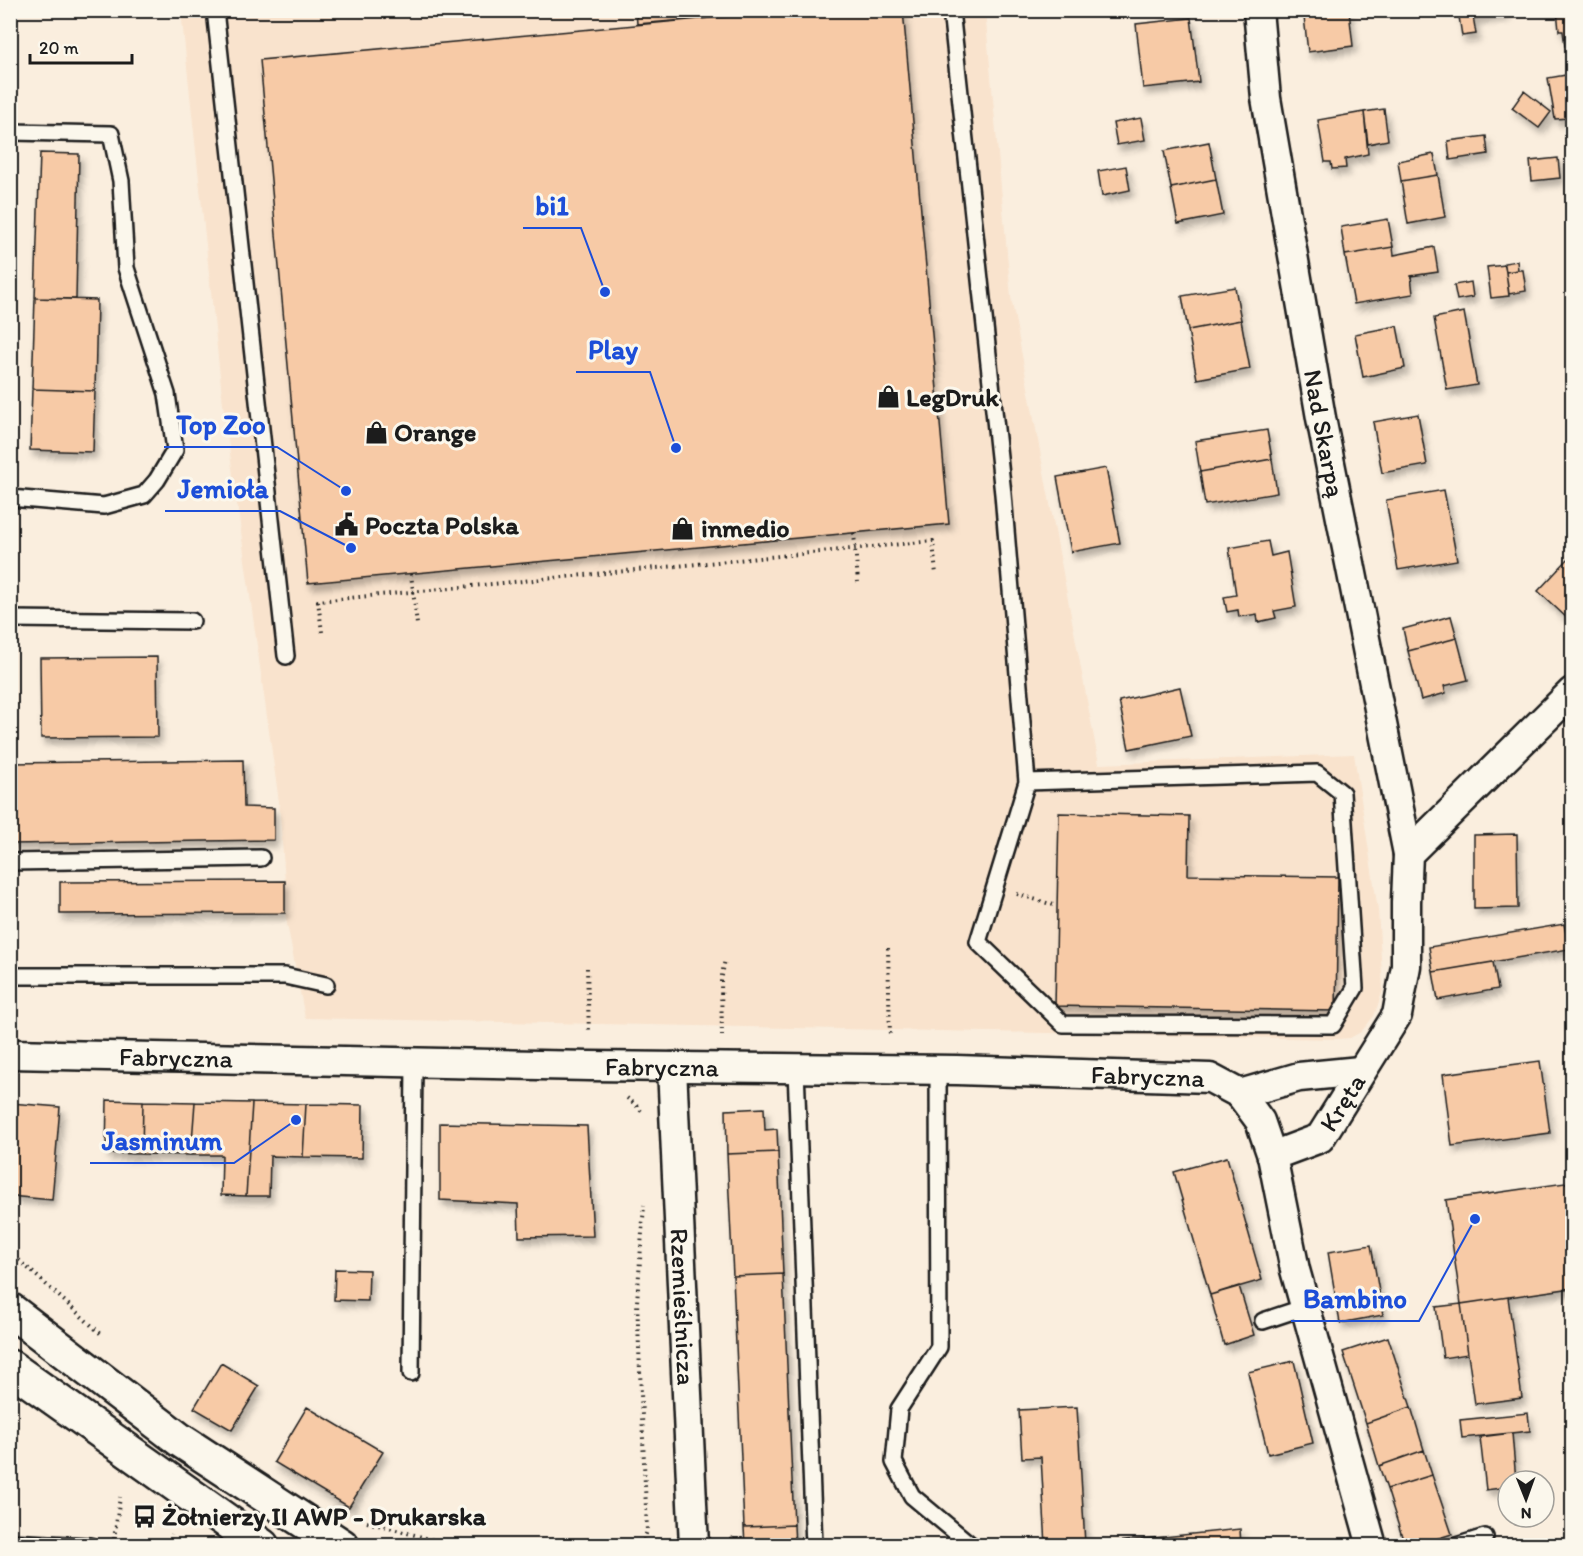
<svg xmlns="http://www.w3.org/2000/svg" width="1583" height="1556" viewBox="0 0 1583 1556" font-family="Itim,sans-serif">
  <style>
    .built { fill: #f9e3cd }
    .building { fill: #f7caa6; stroke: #1c1c1c; stroke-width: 1.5; filter: url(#shadow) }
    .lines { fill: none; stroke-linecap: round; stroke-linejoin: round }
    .service-casing { stroke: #1c1c1c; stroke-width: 20 }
    .minor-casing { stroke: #1c1c1c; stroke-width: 33 }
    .tertiary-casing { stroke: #1c1c1c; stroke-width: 38 }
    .path { stroke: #1c1c1c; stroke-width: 4; stroke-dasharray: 1.5 4.5; stroke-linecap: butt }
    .service { stroke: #fbf7ec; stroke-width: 15 }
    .minor { stroke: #fbf7ec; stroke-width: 28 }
    .tertiary { stroke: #fbf7ec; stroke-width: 33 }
    .labels { text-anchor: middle; stroke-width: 6; stroke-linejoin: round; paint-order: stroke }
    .poi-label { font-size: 26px; font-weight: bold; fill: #1c1c1c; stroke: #fbf7ec; text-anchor: start }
    .street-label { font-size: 26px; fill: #1c1c1c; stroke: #fbf7ec }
    .leader { fill: none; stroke: #1d4ed8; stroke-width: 2 }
    .callout-dot { fill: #1d4ed8; stroke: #fbf7ec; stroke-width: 2 }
    .callout-label { font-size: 27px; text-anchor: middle; font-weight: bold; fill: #1d4ed8; stroke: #fbf7ec; stroke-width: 6; stroke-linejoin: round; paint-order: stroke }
  </style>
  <defs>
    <filter id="shadow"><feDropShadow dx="3.5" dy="6" stdDeviation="3" flood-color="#0004"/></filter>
  </defs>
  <rect width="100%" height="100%" fill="#faeede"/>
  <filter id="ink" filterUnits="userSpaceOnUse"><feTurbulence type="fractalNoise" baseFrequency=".0167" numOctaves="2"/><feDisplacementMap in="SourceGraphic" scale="12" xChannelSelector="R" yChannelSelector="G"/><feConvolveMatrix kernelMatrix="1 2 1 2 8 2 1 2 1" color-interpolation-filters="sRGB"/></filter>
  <g filter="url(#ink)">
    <path class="built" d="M181,11H985L1011,297L1099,764L1354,754L1378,910L1383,990L1374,1016L1361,1032L1350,1038L1337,1039L305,1018L285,913V881L279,802L223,404Z"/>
    <path class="building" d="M636,10H766V13L637,24Z
      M797,10H903L949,524L308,583L260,60Z
      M1458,10H1472L1476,34L1462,36Z
      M1472,10H1505L1506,14L1473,18Z
      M1557,10H1572V45L1565,46L1563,31H1559Z
      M1349,11L1353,46L1308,52L1304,17Z
      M1191,18L1199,82L1143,88L1136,24Z
      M1572,74V91L1565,93L1569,118L1555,119L1548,78Z
      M1524,91L1551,112L1539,128L1512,108Z
      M1384,109L1388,140L1368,144L1364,112Z
      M1364,112L1368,154L1345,159L1346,168L1332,169L1331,162H1325L1318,120Z
      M1141,118L1145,140L1117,145L1113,123Z
      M1486,136L1488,154L1450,160L1448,141Z
      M1209,142L1216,179L1171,188L1164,151Z
      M40,153L79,154L76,299L35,298Z
      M1434,154L1438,175L1401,181L1398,161Z
      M1558,158L1560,178L1532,181L1530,161Z
      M1126,166L1130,190L1102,196L1098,171Z
      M1438,175L1445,217L1408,224L1401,181Z
      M1216,179L1223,215L1178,224L1171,188Z
      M1388,219L1393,247L1345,255L1341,227Z
      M1393,247L1394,255L1434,247L1438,272L1411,276L1413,294L1354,304L1345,255Z
      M1517,261L1518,270L1506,272L1504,263Z
      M1505,265L1509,296L1491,298L1487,267Z
      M1518,270H1523L1526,291L1509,294L1506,272Z
      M1471,282L1473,297L1457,300L1454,285Z
      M1235,287L1241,320L1188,330L1182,296Z
      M35,298L97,300L95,391L32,389Z
      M1464,312L1477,385L1447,390L1434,318Z
      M1241,320L1250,369L1197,379L1188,330Z
      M1397,326L1405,368L1363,377L1355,334Z
      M32,389L95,391L93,452L30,450Z
      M1418,414L1427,465L1382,473L1373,422Z
      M1267,430L1272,459L1200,472L1195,441Z
      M1272,459L1277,493L1205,505L1200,472Z
      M1106,468L1120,543L1071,552L1057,477Z
      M1444,490L1457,560L1398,570L1386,500Z
      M1268,541L1271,556L1287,552L1296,607L1274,611L1276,618L1258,622L1257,614L1239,617L1238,610L1227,612L1224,597L1236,595L1229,548Z
      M1569,558L1572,561V615L1568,619L1538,591Z
      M1451,616L1457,638L1408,651L1403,629Z
      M1457,638L1468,680L1444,686L1446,693L1421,700L1408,651Z
      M157,657L158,737L41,738L40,658Z
      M1180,687L1191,736L1129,749L1119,701Z
      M243,760L244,807L274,808V840L10,844V763Z
      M1059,813L1189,816L1188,875L1338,877L1336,1011L1055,1006Z
      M1517,834L1518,908L1474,909V835Z
      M285,881V913L60,914V882Z
      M1564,924L1569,949L1433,972L1429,947Z
      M1493,962L1498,989L1438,1000L1433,972Z
      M1540,1061L1550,1133L1452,1146L1443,1074Z
      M107,1100L143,1101L142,1154L106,1153Z
      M143,1101L195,1102L191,1155L142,1154Z
      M195,1102L252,1103L246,1196L221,1195L222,1155H191Z
      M10,1103L60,1107L52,1200L10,1196Z
      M252,1103L306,1104L303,1157L270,1156L269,1196H246Z
      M306,1104L363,1105L362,1158L303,1157Z
      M764,1108L765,1130L777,1129L778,1152L727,1154L726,1110Z
      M440,1123L587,1126L593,1236L519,1237L518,1204L440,1200Z
      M778,1152L783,1274L733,1276L727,1154Z
      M1227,1157L1262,1280L1210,1295L1174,1172Z
      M1572,1182V1288L1461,1304L1446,1200Z
      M1371,1245L1383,1315L1340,1323L1328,1252Z
      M335,1269L369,1270L368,1301L334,1300Z
      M783,1274L794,1525L744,1527L733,1276Z
      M1239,1286L1254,1335L1224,1345L1210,1295Z
      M1508,1297L1522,1398L1475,1404L1461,1304Z
      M1461,1304L1468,1354L1443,1358L1436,1307Z
      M1388,1337L1411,1407L1366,1423L1343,1352Z
      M1294,1361L1313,1443L1268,1454L1248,1372Z
      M221,1363L259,1386L232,1430L194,1408Z
      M307,1407L383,1452L349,1507L274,1462Z
      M1077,1407L1085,1544L1046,1546L1041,1457L1022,1458L1019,1410Z
      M1411,1407L1424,1450L1379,1466L1366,1423Z
      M1528,1413L1530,1431L1462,1438L1460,1420Z
      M1512,1433L1516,1481H1508V1487L1486,1490L1480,1437Z
      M1424,1450L1432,1475L1387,1489L1379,1466Z
      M1432,1475L1452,1534L1413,1546H1405L1387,1489Z
      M794,1525L795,1546H745L744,1527Z
      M1240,1529L1241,1546H1096V1544Z"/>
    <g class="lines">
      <defs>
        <path id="service" d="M215,10L286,656
          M951,10L1003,494L1027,782L978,942L1063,1024L1333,1025L1355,988L1342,793L1317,773L1027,782
          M10,132L111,134L121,181L126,268L167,394L175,450L157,480L144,495L104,506L10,498
          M10,619L192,621
          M10,862L261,858
          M10,976H285L326,985
          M796,1069L814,1546
          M938,1069L939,1347L899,1409L894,1462L912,1496L972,1546
          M1263,1321L1305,1307
          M411,1373L414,1062
          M10,1542L90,1546
          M1456,1546L1485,1537"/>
        <g id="minor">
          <path id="s1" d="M1258,10L1266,98L1321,418L1408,854"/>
          <path id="s2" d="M10,1054L590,1066L957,1070L1210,1078L1240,1094L1260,1121L1272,1156"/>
          <path id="s3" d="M672,1067L694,1546"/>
          <path d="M1240,1094L1299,1077L1360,1071"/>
          <path id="s4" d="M1372,1546L1295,1270L1272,1156L1320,1138L1397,1015L1406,966V902L1408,854L1572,692"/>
        </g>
        <path id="tertiary" d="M10,1310L180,1440L342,1546
          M10,1367L262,1546"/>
      </defs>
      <use href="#service" class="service-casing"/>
      <use href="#minor" class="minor-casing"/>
      <use href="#tertiary" class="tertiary-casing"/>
      <path class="path" d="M854,533L858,582
        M411,574L417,624
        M322,632L318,601L933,541L936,575
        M1017,894L1057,906
        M888,948L890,1038
        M587,968L589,1033
        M722,1036L721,981L725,959
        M627,1098L635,1104L641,1111
        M10,1252L101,1334
        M367,1522L455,1546
        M731,1537L735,1546
        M114,1539L120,1497
        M171,1546L172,1534
        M642,1546L647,1531L637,1302L644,1205"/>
      <use href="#service" class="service"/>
      <use href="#minor" class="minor"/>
      <use href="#tertiary" class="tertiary"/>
    </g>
  </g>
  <defs>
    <symbol id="shop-bare" viewBox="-9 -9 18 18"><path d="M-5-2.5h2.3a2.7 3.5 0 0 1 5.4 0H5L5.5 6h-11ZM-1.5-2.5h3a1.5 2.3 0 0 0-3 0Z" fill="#1c1c1c" stroke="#fbf7ec" stroke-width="2.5" paint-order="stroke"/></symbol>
    <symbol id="civic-bare" viewBox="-9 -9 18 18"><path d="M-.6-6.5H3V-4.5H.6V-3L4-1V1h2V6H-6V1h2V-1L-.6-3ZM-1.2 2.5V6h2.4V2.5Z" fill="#1c1c1c" stroke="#fbf7ec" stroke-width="2.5" paint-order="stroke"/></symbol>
    <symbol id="bus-bare" viewBox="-9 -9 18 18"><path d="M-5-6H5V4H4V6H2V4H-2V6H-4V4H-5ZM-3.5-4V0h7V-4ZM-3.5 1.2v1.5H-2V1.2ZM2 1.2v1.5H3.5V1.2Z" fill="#1c1c1c" stroke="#fbf7ec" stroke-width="2.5" paint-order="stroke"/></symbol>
  </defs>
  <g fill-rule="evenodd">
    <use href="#shop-bare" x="872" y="380" width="33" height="33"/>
    <use href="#shop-bare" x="360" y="416" width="33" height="33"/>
    <use href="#civic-bare" x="330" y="508" width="33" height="33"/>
    <use href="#shop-bare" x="666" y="512" width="33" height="33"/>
    <use href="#bus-bare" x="128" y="1500" width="33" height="33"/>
  </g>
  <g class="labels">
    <g class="poi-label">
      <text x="906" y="406">LegDruk</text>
      <text x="394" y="441">Orange</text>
      <text x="365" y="534">Poczta Polska</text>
      <text x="701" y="537">inmedio</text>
      <text x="162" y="1525">Żołnierzy II AWP - Drukarska</text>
    </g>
    <g class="street-label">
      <text dy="9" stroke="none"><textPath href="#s1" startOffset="429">Nad Skarpą</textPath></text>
      <text dy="9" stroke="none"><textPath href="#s2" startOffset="166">Fabryczna</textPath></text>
      <text dy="9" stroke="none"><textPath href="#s2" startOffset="652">Fabryczna</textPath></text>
      <text dy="9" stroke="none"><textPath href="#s2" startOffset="1138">Fabryczna</textPath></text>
      <text dy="9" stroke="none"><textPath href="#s4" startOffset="496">Kręta</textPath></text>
      <text dy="9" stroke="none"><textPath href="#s3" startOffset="240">Rzemieślnicza</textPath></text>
    </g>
  </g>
  <path class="leader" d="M605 292L581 228H523M676 448L650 372H576M346 491L277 447H164M351 548L280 511H165M296 1120L234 1163H90M1475 1219L1419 1321H1291"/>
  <g class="callout-dot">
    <circle cx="605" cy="292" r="6"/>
    <circle cx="676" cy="448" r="6"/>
    <circle cx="346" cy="491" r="6"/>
    <circle cx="351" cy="548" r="6"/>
    <circle cx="296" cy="1120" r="6"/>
    <circle cx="1475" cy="1219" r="6"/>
  </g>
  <g class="callout-label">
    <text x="552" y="215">bi1</text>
    <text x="613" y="359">Play</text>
    <text x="221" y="434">Top Zoo</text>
    <text x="223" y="498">Jemioła</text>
    <text x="162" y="1150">Jasminum</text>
    <text x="1355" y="1308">Bambino</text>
  </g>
  <rect width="1583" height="1556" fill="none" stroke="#fbf7ec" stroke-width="36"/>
  <rect x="18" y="18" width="1547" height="1520" fill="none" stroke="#1c1c1c" stroke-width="2" filter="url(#ink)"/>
  <g transform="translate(1526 1499) rotate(179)"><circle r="28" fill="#fbf7ec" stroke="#a29f99" stroke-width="1.5"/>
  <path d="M0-4.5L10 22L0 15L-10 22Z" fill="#1c1c1c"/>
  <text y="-9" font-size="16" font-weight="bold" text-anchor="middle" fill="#1c1c1c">N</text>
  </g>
  <path d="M30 54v9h102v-9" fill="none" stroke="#1c1c1c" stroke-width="3"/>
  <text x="39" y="54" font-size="18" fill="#1c1c1c" stroke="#fbf7ec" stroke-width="4.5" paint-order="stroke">20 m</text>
</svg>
